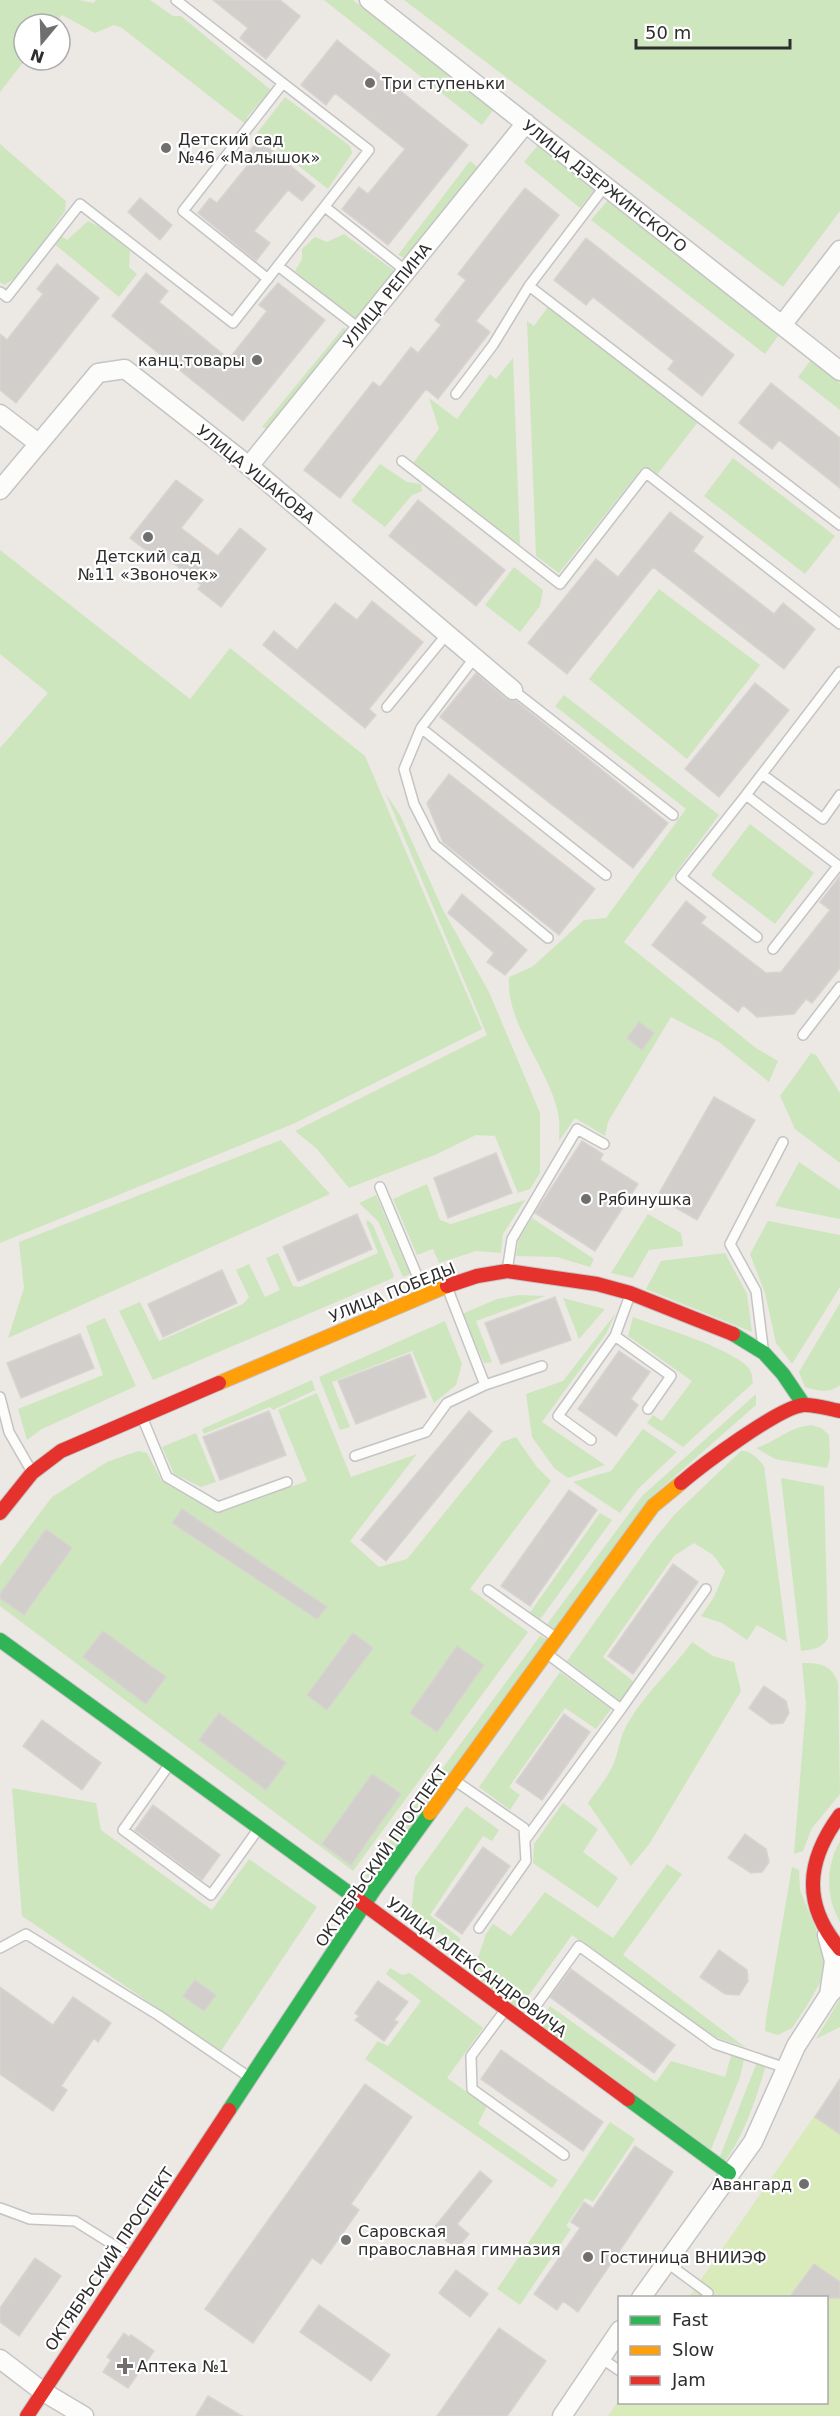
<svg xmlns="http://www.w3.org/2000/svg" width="840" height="2416" viewBox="0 0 840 2416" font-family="'DejaVu Sans',sans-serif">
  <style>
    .green { fill: #cee6be }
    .pitch { fill: #d9eabb }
    .building { fill: #d1cecb; stroke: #d7d4d0; stroke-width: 1.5 }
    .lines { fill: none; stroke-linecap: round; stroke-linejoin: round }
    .lane-casing { stroke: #c5c4c5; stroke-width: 12 }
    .street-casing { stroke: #c5c4c5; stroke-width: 21 }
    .fast-casing { stroke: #c5c4c5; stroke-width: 16 }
    .slow-casing { stroke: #c5c4c5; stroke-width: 16 }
    .jam-casing { stroke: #c5c4c5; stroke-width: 16 }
    .lane { stroke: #fcfcfb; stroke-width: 9 }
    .street { stroke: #fcfcfb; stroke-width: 18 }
    .fast { stroke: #30b455; stroke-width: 14 }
    .slow { stroke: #ff9f0a; stroke-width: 14 }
    .jam { stroke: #e5322d; stroke-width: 14 }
    .poi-dot { fill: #706f6e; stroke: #fff; stroke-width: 2 }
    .labels { text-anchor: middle; stroke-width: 4.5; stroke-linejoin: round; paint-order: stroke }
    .poi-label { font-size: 16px; fill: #2e2e2e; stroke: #fff; text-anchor: start }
    .street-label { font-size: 16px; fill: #2e2e2e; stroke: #fff }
  </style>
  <rect width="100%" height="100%" fill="#ece8e4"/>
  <path class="green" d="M0,0H79L93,3L96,0H150L173,16H181L271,90L247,117L249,127L122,28L114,25L95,33L62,15L54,24H24L25,60L0,92Z
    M324,0H353L493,110L482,125Z
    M404,0H840V211L783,287Z
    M285,97L350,146L352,153L328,189L257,133Z
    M0,144L66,201L65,211L52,229L67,240L88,221L102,228L130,251L129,267L137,274L119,297L47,238L14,279L4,285L0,282Z
    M538,145L594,190L580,208L524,162Z
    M470,161L480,169L409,260L398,255Z
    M608,200L779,335L765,354L591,220Z
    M344,234L396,272L358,321L295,271L302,259V249L315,237L327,242Z
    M548,307L698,422L656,476L643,467L559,573L536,556L527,321L534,326Z
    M344,327L347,334L272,430L262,427Z
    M513,358L520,546L413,463L439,429L429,398L457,419L490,374L496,379Z
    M811,360L840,383V410L798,377Z
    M733,458L835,536L805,574L704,496Z
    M380,464L407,482L421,484L422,491L412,495L385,527L351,501Z
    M0,550L190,699L230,648L365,756L482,1029L293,1124L0,1243V748L48,693L0,654Z
    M514,567L543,590L540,606L520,632L485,605Z
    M659,589L760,665L687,759L589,679Z
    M564,695L719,815L624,942L756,1048L778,1061L769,1082L719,1042L671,1017L608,1122L605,1136L575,1118L559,1141C559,1132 560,1122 558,1113C549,1068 505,1023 509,977L532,967L584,920L606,918L686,809L555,706Z
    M385,792L400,815L443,910L489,992L540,1113V1173L530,1189L518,1193L495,1136L476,1135L437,1154L349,1188L316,1148L295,1131L487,1035Z
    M750,824L814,873L775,924L711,875Z
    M811,1053L816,1055L840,1093V1163L795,1129L780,1096Z
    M281,1140L330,1194L8,1338L24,1288L19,1242Z
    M799,1162L840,1190V1219L775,1206Z
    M427,1184L440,1220L451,1224L525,1200L503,1234L501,1253L476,1251L439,1263L433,1249L417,1255L393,1199Z
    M376,1195L410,1274L403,1277L378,1221L359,1203Z
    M648,1214L681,1233L683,1246L649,1250L633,1278L611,1273Z
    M532,1218L594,1259L590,1267L557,1257L516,1256L519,1238Z
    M368,1220L373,1225L394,1276L393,1278L153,1380L119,1311L140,1302L159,1341L243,1304L249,1297L236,1270L249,1264L265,1297L280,1290L266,1258L278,1253L293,1286L300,1287L378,1253L366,1222Z
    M768,1221L840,1235V1287L792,1364L776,1343L765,1293L750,1254Z
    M725,1253L747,1294L752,1332L646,1289L661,1261Z
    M519,1295L545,1296L476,1321L492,1362L484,1363L462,1314L497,1299Z
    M563,1298L605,1309L579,1339Z
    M840,1303V1385C828,1394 819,1391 805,1387L799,1372Z
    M616,1313L606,1334L542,1422L605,1465L568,1478L554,1468L532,1437L526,1394L563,1381Z
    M633,1317C662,1328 725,1346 747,1366C752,1371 752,1376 753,1383L683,1447L647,1423L653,1415L662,1421L692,1381L628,1336Z
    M105,1318L136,1386L42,1429L27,1440L18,1409L103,1375L86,1326Z
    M445,1321L462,1364L456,1385L434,1403L412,1351L332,1382L350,1427L340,1430L319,1377Z
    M312,1380L315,1390L273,1410L270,1407L204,1434L202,1429Z
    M317,1393L351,1477L417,1454L350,1541L379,1567L407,1559L502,1442L516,1437L536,1466L551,1481L470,1589L528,1632L353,1871L0,1606V1566L52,1497L107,1462L138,1451L147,1453L162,1481L218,1513L307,1481L278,1410Z
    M756,1394V1405L649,1499L552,1632L545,1627L642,1496Z
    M811,1425L821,1428L829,1435L830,1457L827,1468L775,1459L756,1448C776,1442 789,1427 811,1425Z
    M643,1429L677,1452L638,1489L620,1513L573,1482L611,1471Z
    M196,1433L216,1482L201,1487L174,1474L162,1447Z
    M741,1451C750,1450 758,1458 764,1466L787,1642L757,1625L747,1640L722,1623L701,1616L714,1597L725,1571L713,1555L694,1543L674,1556L603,1657L634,1682L620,1701L567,1661L652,1542L674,1515Z
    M781,1478L824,1486L828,1638C821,1649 814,1649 801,1651Z
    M600,1513L612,1520L539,1621L529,1614Z
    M540,1636L548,1640L372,1881L364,1875Z
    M692,1642L713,1656L734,1662L741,1691L650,1843L631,1866L588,1803C597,1790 608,1777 614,1763C619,1750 620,1735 628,1723C645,1693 672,1670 692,1642Z
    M802,1663C821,1663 832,1665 838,1683L840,1794L812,1828L803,1851L794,1854L806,1705Z
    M560,1672L611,1709L596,1729L565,1708L509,1787L520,1795L510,1810L479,1787Z
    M12,1788L96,1803L101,1830L212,1910L249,1859L317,1907L221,2051L22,1916Z
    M563,1803L598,1829L583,1852L618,1878L598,1908L533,1863L534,1844Z
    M466,1806L499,1830L492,1841L483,1836L430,1915L461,1939L456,1945L411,1912L415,1877Z
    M840,1841V1922C825,1896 826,1866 840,1841Z
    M667,1864L682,1874L623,1955L745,2047L715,2037L572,1935L519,2009L472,1975L486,1934L493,1924L511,1936L545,1892L613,1938Z
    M792,1867L799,1870L800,1890L821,1942L825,1961L820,1983L806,2007L792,2028L778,2035L765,2031L766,2018Z
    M390,1968L402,1975L410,1973L483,2028L447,2078L487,2106L478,2124L558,2180L552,2188L365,2059L378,2041L388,2046L421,2001L386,1974Z
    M840,1999V2027L816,2039Z
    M550,2006L656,2082L671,2061L725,2077L731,2056L744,2059L740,2077L710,2152L536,2026Z
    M757,2062L766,2065C756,2099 745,2134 724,2163L719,2159Z
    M610,2122L635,2139L593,2202L585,2198L566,2226L571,2229L520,2305L497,2289Z"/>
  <path class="pitch" d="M840,2079V2416H608L619,2400L620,2402H826V2298L689,2297Z"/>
  <path class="building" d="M213,0H280L300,16L266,59L240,38L248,28Z
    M337,40L468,145L388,245L342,209L359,187L368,194L405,149L335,93L326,105L301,85Z
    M259,140L315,186L302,201L288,190L254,231L270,243L256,261L198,213L210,198L217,203L252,160L246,155Z
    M525,188L559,215L476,321L490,332L438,399L426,389L340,498L304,470L373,382L380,387L411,347L418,353L441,325L435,320L466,280L458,274Z
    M140,198L172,225L160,240L128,212Z
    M586,238L734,355L702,396L668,369L674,361L593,297L586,305L554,280Z
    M57,264L99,298L16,403L0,390V334L7,340L43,294L37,289Z
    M146,273L168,291L159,302L229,359L267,311L259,305L278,283L325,320L243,421L112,316Z
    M771,383L840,438V488L779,440L772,449L739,423Z
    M176,480L203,500L181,528L218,556L240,528L266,549L221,607L198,589L201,585L158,551L154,556L130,538Z
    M418,500L505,570L476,606L389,536Z
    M670,512L703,537L693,551L774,614L783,603L815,629L784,669L653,567L567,674L528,643L596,559L618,577Z
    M372,601L423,642L369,709L376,715L365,728L263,645L274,631L297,650L335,603L357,620Z
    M476,673L506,699L516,701L668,823L633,868L440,717Z
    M755,683L789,710L719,797L685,769Z
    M449,774L595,889L559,935L443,842L427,803Z
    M840,876V968L812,1003L806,999L794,1014L757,1017L743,1005L738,1012L652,945L686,901L706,917L701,923L766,973L781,972L830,910L820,902Z
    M462,894L527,950L505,975L487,962L494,953L448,913Z
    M639,1022L654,1033L642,1050L627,1038Z
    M714,1097L755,1120L697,1220L657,1197Z
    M582,1141L603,1154L600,1160L638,1184L595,1251L535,1213Z
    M496,1153L512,1193L448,1218L434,1178Z
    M357,1214L372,1249L298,1281L283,1247Z
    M222,1270L237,1303L163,1337L148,1304Z
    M555,1297L571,1340L501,1364L485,1323Z
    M80,1334L94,1368L21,1398L7,1363Z
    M619,1351L650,1372L631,1399L638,1405L616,1436L578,1409Z
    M410,1354L426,1397L356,1424L338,1381Z
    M269,1411L286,1455L220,1480L203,1437Z
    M469,1411L492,1431L386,1561L361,1540Z
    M569,1490L597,1510L530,1606L501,1586Z
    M182,1509L327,1607L317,1619L172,1523Z
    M46,1529L72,1548L24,1615L0,1598V1594Z
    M673,1564L698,1582L633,1674L608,1656Z
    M103,1631L166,1677L146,1704L83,1657Z
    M353,1633L373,1648L327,1710L307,1695Z
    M457,1646L484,1665L437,1732L410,1713Z
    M764,1686L786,1701L789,1713L783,1723L771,1724L749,1708Z
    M219,1713L286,1763L266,1790L199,1740Z
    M564,1714L590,1732L542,1800L516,1782Z
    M42,1720L101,1763L82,1790L23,1746Z
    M372,1774L401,1794L351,1865L322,1844Z
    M153,1805L220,1855L202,1880L135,1830Z
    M745,1834L766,1849L769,1862L762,1872L751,1873L728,1858Z
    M483,1847L510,1866L462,1934L435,1915Z
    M719,1950L747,1970L748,1981L739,1995L725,1994L700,1977Z
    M571,1969L675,2045L654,2073L550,1997Z
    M195,1980L216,1995L204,2011L183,1996Z
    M378,1981L408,2002L394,2020L398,2022L384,2041L355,2020L359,2016L355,2013Z
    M0,1987L53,2025L73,1997L111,2023L98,2042L94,2038L61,2086L67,2090L53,2111L0,2074Z
    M501,2050L603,2122L583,2151L481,2079Z
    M840,2079V2134L815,2117Z
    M365,2084L412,2117L351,2204L359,2210L321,2264L312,2258L253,2343L205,2309Z
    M635,2146L673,2172L578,2312L563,2301L557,2310L534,2294L580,2228L571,2222L584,2202L593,2208Z
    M480,2171L492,2181L457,2224L469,2234L457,2249L432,2230Z
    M35,2258L61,2276L19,2336L0,2322V2308Z
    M814,2264L840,2282V2298H789Z
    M456,2270L488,2294L470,2317L439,2293Z
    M319,2305L390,2355L371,2381L300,2332Z
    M499,2328L546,2361L507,2416H437Z
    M124,2333L129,2337L131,2335L154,2351L128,2388L103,2372L111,2360L107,2357Z
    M208,2396L242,2416H196Z"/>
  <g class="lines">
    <defs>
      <path id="lane" d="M605,186L529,286L840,525
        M325,207L406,271
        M278,266L360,329
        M268,279L183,211L283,83
        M0,292L7,297L80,204L233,323L369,150L176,0
        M456,394L493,345L529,286
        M402,461L560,584L646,473L840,624
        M475,657L421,728L404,769L414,804L435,845L548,938
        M840,672L746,795L840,867
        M513,690L673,815
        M387,707L447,634
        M421,728L606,875
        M762,774L823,819L840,795
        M746,795L681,877L757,937
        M773,949L838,866
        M803,1035L840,987
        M380,1187L424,1292
        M507,1271L512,1239L577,1129L604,1144
        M447,1287L485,1385L542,1366
        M615,1336L671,1376L648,1409
        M763,1347L756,1291L730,1244L783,1142
        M0,1397L9,1432L32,1472
        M142,1417L167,1477L218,1507L287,1482
        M591,1440L558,1416L615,1336L630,1295
        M355,1456L426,1432L447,1403L485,1385
        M488,1590L555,1637
        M621,1709L706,1589
        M169,1765L123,1830L211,1895L259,1828
        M454,1780L524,1828L526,1861L479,1928
        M525,1840L621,1709L546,1653
        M0,1948L26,1934L158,2015L249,2077
        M506,2009L471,2056L472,2089L564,2155
        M525,2021L579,1946L715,2044L786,2068
        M0,2208L30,2219L75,2221L131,2256
        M666,2262L708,2293L705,2298
        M601,2358L620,2371"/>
      <path id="street" d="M369,0L840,371
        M782,325L840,250
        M0,414L38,443
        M249,466L526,123
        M0,490L98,373L125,369L249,466L513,690
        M827,1935L834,1961L829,1995
        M641,2298L753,2142L796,2046L829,1995L840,1983
        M0,2359L42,2391L84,2416
        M562,2416L620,2330"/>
      <path id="fast" d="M733,1334L764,1353L783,1374L804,1405
        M0,1640L353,1896
        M628,2099L729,2173
        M229,2110L374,1890L430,1813"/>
      <path id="slow" d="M219,1383L447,1286
        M430,1813L653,1506L681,1483"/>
      <path id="jam" d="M447,1286L477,1276L507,1271L597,1284L630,1293L733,1334
        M681,1483C702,1465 778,1408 803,1405C814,1404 829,1409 840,1411
        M0,1513L32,1473L61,1451L219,1383
        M840,1815C806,1861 802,1904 840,1949
        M353,1896L628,2099
        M27,2416L229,2110"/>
    </defs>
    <use href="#lane" class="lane-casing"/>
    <use href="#street" class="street-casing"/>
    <use href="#fast" class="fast-casing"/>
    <use href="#slow" class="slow-casing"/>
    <use href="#jam" class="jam-casing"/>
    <use href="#lane" class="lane"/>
    <use href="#street" class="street"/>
    <use href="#fast" class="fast"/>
    <use href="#slow" class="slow"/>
    <use href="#jam" class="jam"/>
  </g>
  <g class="poi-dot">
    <circle cx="370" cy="83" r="6"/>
    <circle cx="166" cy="148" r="6"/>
    <circle cx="257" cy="360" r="6"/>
    <circle cx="148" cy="537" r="6"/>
    <circle cx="586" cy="1199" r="6"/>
    <circle cx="804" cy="2184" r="6"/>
    <circle cx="346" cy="2240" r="6"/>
    <circle cx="588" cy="2257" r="6"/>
    <path d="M122 2357h6v6h6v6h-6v6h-6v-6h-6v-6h6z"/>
  </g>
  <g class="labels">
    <g class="poi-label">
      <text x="382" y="89">Три ступеньки</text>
      <text x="178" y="145">Детский сад<tspan x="178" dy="18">№46 «Малышок»</tspan></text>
      <text x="245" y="366" text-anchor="end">канц.товары</text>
      <text x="148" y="562" text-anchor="middle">Детский сад<tspan x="148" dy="18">№11 «Звоночек»</tspan></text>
      <text x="598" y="1205">Рябинушка</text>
      <text x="792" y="2190" text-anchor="end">Авангард</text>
      <text x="358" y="2237">Саровская<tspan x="358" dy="18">православная гимназия</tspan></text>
      <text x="600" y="2263">Гостиница ВНИИЭФ</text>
      <text x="137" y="2372">Аптека №1</text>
    </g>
    <g class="street-label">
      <text transform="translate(605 186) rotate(38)" y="6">УЛИЦА ДЗЕРЖИНСКОГО</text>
      <text transform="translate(387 295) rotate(-51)" y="6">УЛИЦА РЕПИНА</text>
      <text transform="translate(256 474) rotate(39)" y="6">УЛИЦА УШАКОВА</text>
      <text transform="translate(392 1292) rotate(-22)" y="6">УЛИЦА ПОБЕДЫ</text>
      <text transform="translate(381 1856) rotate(-55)" y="6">ОКТЯБРЬСКИЙ ПРОСПЕКТ</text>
      <text transform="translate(477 1967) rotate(37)" y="6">УЛИЦА АЛЕКСАНДРОВИЧА</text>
      <text transform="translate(109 2259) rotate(-56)" y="6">ОКТЯБРЬСКИЙ ПРОСПЕКТ</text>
    </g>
  </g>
  <rect x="618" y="2296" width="210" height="108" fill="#ffffff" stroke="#ababab" stroke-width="1.5"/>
  <rect x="630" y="2316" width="30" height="9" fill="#30b455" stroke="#ababab" stroke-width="1.5"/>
  <text x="672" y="2326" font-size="18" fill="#2e2e2e">Fast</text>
  <rect x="630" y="2346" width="30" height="9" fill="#ff9f0a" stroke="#ababab" stroke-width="1.5"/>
  <text x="672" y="2356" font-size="18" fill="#2e2e2e">Slow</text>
  <rect x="630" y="2376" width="30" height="9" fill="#e5322d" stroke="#ababab" stroke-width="1.5"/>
  <text x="672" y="2386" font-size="18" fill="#2e2e2e">Jam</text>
  <g transform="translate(42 42) rotate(199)"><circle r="28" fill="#ffffff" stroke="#ababab" stroke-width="1.5"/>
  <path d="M0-4.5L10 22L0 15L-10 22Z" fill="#706f6e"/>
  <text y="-9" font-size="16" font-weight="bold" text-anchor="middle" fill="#2e2e2e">N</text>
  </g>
  <path d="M636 39v9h154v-9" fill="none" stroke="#2e2e2e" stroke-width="3"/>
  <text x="645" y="39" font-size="18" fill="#2e2e2e" stroke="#ffffff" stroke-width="4.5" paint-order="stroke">50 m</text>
</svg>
